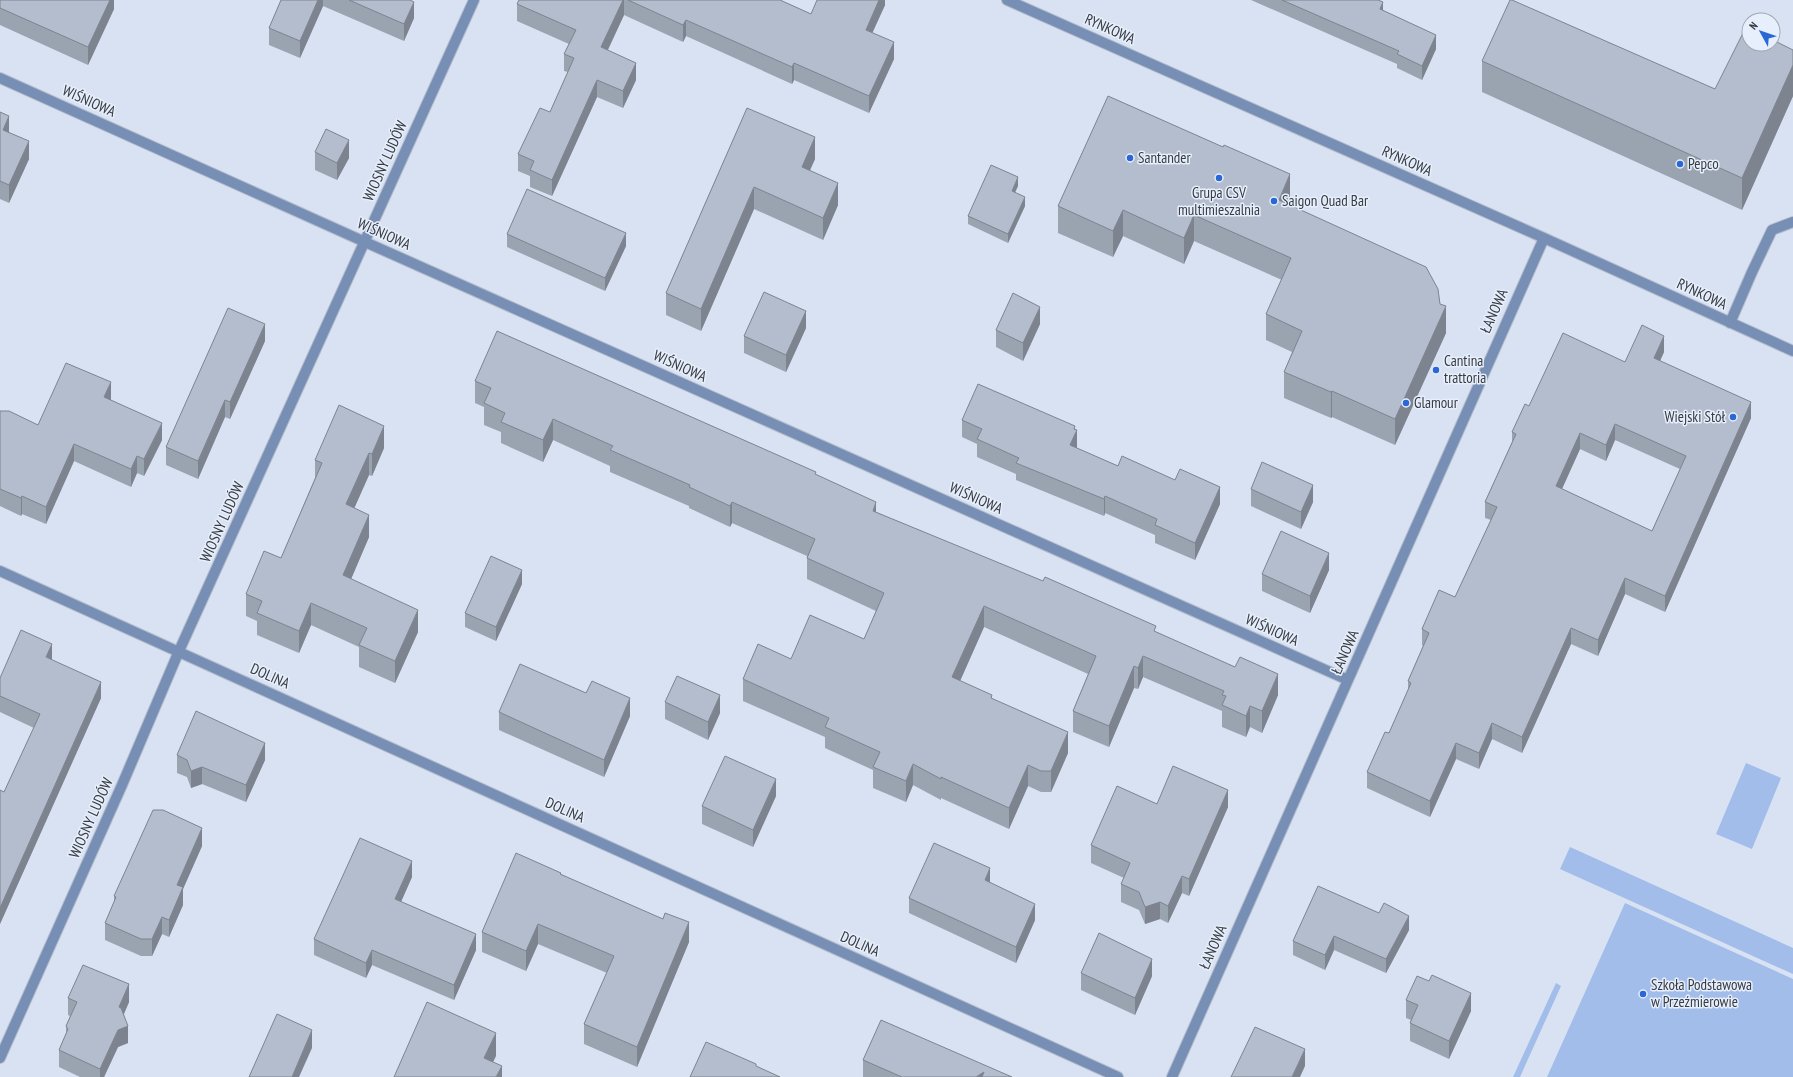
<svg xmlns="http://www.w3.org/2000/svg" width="1793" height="1077" viewBox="0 0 1793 1077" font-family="'PT Sans Narrow',sans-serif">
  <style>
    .green { fill: #a2bdea }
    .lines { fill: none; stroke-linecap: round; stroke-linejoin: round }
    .minor-casing { stroke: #b5bdcb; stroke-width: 12 }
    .minor { stroke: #778eb5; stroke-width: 10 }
    .wall { fill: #9aa3b0; fill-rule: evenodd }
    .shaded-wall { fill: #7d8490 }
    .building { fill: #b3bdcd; stroke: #7d8490; fill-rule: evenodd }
    .poi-dot { fill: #2a67d4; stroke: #e7effc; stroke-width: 1.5 }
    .labels { text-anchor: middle; stroke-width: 3; stroke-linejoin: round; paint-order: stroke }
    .street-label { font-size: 15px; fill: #373b42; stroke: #e7effc }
    .poi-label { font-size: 15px; fill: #373b42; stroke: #e7effc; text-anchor: start }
  </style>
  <rect width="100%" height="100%" fill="#d8e2f2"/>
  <path class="green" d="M1746,763L1781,778L1752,849L1716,834Z
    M1570,847L1793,948V974L1560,869Z
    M1625,903L1793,979V1077H1547Z
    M1556,983L1561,986L1520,1077H1513Z"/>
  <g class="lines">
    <defs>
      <path id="minor" d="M1007,0L1544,238L1793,351
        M0,78L365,242L1348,680
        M1730,323L1752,272L1772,230L1793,222
        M0,571L1118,1077
        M0,1058L122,785L179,651L474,0
        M1172,1077L1544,238"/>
    </defs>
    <use href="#minor" class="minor-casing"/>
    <use href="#minor" class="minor"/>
  </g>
  <path class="wall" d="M0,0H114V9L88,65L0,25Z
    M281,0H410L414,18L404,41L323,6L300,58L269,45V28Z
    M519,0H780L811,14L885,0V5L872,33L894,59L869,113L794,80L792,84L686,36L683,42L624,15L608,50L636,80L623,108L597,97L552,196L530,187V176L518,171V154L550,112L568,72L564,71V54L569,44L517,21V4Z
    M1251,0H1378L1383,10L1436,49L1422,80L1397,68V64Z
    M1793,50V96L1742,210L1482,92V61L1715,89Z
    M747,108L815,159L810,170L838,205L823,240L754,209L701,331L666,315V293Z
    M0,112L9,132L29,159L9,203L0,199Z
    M315,152L349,158L337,180L315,170Z
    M1018,186L1015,192L1025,206L1008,243L968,224V216Z
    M1290,200L1288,205L1446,333L1395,445L1332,417L1331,418L1284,398V372L1292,352L1266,340V314L1282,280L1194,241L1184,264L1123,236L1113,257L1058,233V206Z
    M507,234L626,246L605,291L507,247Z
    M1040,324L1023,361L996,347V330Z
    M806,328L786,372L744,353V336Z
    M265,341L230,419L225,417L198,479L166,465V447Z
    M1664,352L1660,361L1751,418L1665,612L1625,594L1598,656L1571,644L1522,753L1492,739L1479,769L1456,759L1430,817L1367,788V772L1389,733L1408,690V681L1423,646L1422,645V629L1455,597L1491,520L1485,518V502L1512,442V432L1529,406L1625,362ZM1615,440L1680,469L1652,531L1562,489L1580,449L1606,461Z
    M475,381L816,475L876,512L1156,632L1278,695L1262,733L1250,727L1246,737L1222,727V711L1143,677L1138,689L1134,688L1109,747L1073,732V711L1088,674L984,627L960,681L992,699L1068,753L1051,792H1041L1028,786L1009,829L941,798V800L913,785L906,802L873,788V770L825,748V737L743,701V679L791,659L864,639L876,611L807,579V556L732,523L730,527L689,508V506L610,472V466L553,440L543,462L501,443V432L484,425V407L475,403Z
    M111,400L162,440L144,476L137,473L131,487L74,461L46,524L22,514L21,516L0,506V411L38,425Z
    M962,420L1075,429L1076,448L1118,466L1220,504L1195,560L1155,543V535L1105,513L1104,516L1016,480V474L977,457V444L962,437Z
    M384,448L372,476L369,475L354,508L369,537L351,579L418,632L395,683L359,667V647L311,625L299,653L257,635V621L246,616V594L281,558L315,478V460Z
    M1251,489L1313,502L1301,529L1251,506Z
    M1329,570L1310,613L1262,591V574Z
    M522,584L496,641L465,627V613Z
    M52,660L101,698L0,924V790L4,792L34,728L0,712V678Z
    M665,702L720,713L708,740L665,719Z
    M499,712L630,716L604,777L499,730Z
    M177,755L265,760L246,802L202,784L191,788L187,777L177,773Z
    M776,796L753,847L702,824V806Z
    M1157,804L1228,807L1189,896L1182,893L1168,923L1160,919L1145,924L1139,910L1121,902V884L1124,878L1091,863V845Z
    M202,846L183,889V905L169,937L162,934L152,956H141L105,940V923L114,903V896Z
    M561,874L689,942L637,1067L584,1044V1024L607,973L538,944L526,971L482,952V932Z
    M412,877L401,902L476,950L454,1000L372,965L366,978L314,955V939Z
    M990,883L1035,920L1016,963L909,913V898Z
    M1379,913L1409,930L1386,973L1334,950L1325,970L1293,955V941Z
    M1081,973L1152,976L1135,1015L1081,990Z
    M1429,981L1471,1011L1449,1059L1410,1041V1023L1411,1020L1406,1018V1000Z
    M68,998L129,1002L124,1014L128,1043L118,1047L104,1077H80L59,1067V1050L66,1034V1026L70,1016L68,1015Z
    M863,1060L1012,1077H863Z"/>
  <path class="shaded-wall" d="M110,0H114V9L88,65V47Z
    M318,0H323V6L300,58V41Z
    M623,0H624V15L601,64V47Z
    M879,0H885V5L866,47V30Z
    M414,2V18L404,41V24Z
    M1383,2V16L1380,9Z
    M686,20V36L683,42V25Z
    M1436,35V49L1422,80V66Z
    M894,42V59L869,113V96Z
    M636,63V80L623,108V91Z
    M794,63V80L792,84V67Z
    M1793,65V96L1742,210V178Z
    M597,80V97L552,196V180Z
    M9,116V134L3,130Z
    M815,137V159L802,188V167Z
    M349,140V158L337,180V163Z
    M29,141V159L9,203V185Z
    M1290,174V200L1279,226V200Z
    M1018,177V186L1012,199V191Z
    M838,183V205L823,240V218Z
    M754,187V209L701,331V309Z
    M1025,197V206L1008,243V234Z
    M1123,210V236L1113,257V231Z
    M1194,215V241L1184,264V238Z
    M626,233V246L605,291V278Z
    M1446,306V333L1395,445V419Z
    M1040,307V324L1023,361V343Z
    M806,311V328L786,372V355Z
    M265,324V341L230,419V402Z
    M1664,336V352L1654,374V358Z
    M111,382V400L104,415V397Z
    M1332,391V417L1331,418V392Z
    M225,400V417L198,479V461Z
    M1751,402V418L1665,612V596Z
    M553,419V440L543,462V440Z
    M162,423V440L144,476V459Z
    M1615,424V440L1606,461V445Z
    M384,426V448L372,476V454Z
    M1075,426V433L1077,430V447L1070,462V445Z
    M1580,433V449L1556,502V486Z
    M74,444V461L46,524V507Z
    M369,453V475L346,527V504Z
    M137,456V473L131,487V469Z
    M1313,485V502L1301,529V512Z
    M1220,487V504L1195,560V543Z
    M22,496V514L21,516V498Z
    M1105,496V513L1104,516V499Z
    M732,502V523L730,527V506Z
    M876,502V523L873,511Z
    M369,515V537L343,598V575Z
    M1329,553V570L1310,613V596Z
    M522,570V584L496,641V627Z
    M1625,578V594L1598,656V640Z
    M311,603V625L299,653V631Z
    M984,606V627L952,699V677Z
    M418,610V632L395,683V661Z
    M1571,628V644L1522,753V737Z
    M52,644V660L46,657Z
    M1143,656V677L1138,689V668Z
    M1134,666V688L1109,747V726Z
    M1278,674V695L1262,733V711Z
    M101,682V698L0,924V908Z
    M720,695V713L708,740V722Z
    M630,698V716L604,777V760Z
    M1250,706V727L1246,737V716Z
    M1492,723V739L1479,769V753Z
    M1068,732V753L1051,792V771Z
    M265,743V760L246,802V785Z
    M1456,743V759L1430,817V801Z
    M913,764V785L906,802V781Z
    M1028,765V786L1009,829V808Z
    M202,767V784L191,788V771Z
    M776,779V796L753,847V830Z
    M1228,790V807L1189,896V879Z
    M202,828V846L183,889V905L169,937V920L177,885Z
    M412,861V877L395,915V899Z
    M990,868V884L985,880Z
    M1182,876V893L1168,923V906Z
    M1160,902V919L1145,924V907Z
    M1035,904V920L1016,963V947Z
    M1409,916V930L1386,973V959Z
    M162,917V934L152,956V939Z
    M689,922V942L637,1067V1047Z
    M538,924V944L526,971V951Z
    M476,934V950L454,1000V985Z
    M1334,936V950L1325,970V955Z
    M372,950V965L366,978V963Z
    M1152,959V976L1135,1015V998Z
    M129,984V1002L119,1025V1007Z
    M1471,993V1011L1449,1059V1041Z
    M128,1026V1043L118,1047L104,1077H100V1069L118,1030Z
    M312,1030V1048L299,1077H292Z
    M496,1033V1056L486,1077L484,1058Z
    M1305,1049V1066L1300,1077H1292Z
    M502,1066V1077H496Z
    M984,1072V1077H976Z"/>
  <path class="building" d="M0,0H110L88,47L0,8Z
    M281,0H318L300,41L269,28Z
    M349,0H410L414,2L404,24Z
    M519,0H623L601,47L636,63L623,91L597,80L552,180L530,170L534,161L518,154L540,108L550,112L574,58L564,54L576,30L517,4Z
    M628,0H780L811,14L817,0H879L866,30L894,42L869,96L794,63L792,67L686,20L683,25Z
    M1282,0H1378L1383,2L1380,9L1436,35L1422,66L1397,54L1399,51Z
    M1510,0H1512L1715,89L1746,27L1749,29V44H1773V40L1793,50V65L1742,178L1482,61Z
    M1108,96L1223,147L1224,145L1290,174L1279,200L1426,267L1438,289L1440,304L1446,306L1395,419L1332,391L1331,392L1284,372L1302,331L1266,314L1291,258L1194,215L1184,238L1123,210L1113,231L1058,206Z
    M747,108L815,137L802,167L838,183L823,218L754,187L701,309L666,293Z
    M0,112L9,116L3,130L29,141L9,185L0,181Z
    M326,129L349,140L337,163L315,152Z
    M991,165L1018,177L1012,191L1025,197L1008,234L968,216Z
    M527,189L626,233L605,278L507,234Z
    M764,292L806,311L786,355L744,336Z
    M1013,293L1040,307L1023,343L996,330Z
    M228,308L265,324L230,402L225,400L198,461L166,447Z
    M1642,325L1664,336L1654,358L1751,402L1665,596L1625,578L1598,640L1571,628L1522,737L1492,723L1479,753L1456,743L1430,801L1367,772L1385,732L1389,733L1411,683L1408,681L1429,633L1422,629L1439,590L1455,597L1497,507L1485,502L1516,434L1512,432L1525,404L1529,406L1563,333L1625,362ZM1615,424L1686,456L1652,531L1556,486L1580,433L1606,445Z
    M497,331L816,472L815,474L876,502L873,511L1043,581L1045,577L1156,626L1154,631L1235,667L1240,657L1278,674L1262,711L1250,706L1246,716L1222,705L1226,696L1222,695L1224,691L1143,656L1138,668L1134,666L1109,726L1073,711L1096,656L984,606L952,677L992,695L991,698L1068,732L1051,771H1041L1028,765L1009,808L941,777V779L913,764L906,781L873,767L880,752L825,727L829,718L743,679L758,644L791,659L810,615L864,639L884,593L807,558L815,539L732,502L730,506L689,487L690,485L610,450L613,446L553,419L543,440L501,422L505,413L484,403L491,388L475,381Z
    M66,363L111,382L104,397L162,423L144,459L137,456L131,469L74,444L46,507L22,496L21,498L0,489V411H9L38,425Z
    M978,384L1075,426L1074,429L1077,430L1070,445L1118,466L1122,456L1175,480L1180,469L1220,487L1195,543L1155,525L1157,519L1105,496L1104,499L1016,463L1019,458L977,439L982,429L962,420Z
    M339,405L384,426L372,454L369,453L346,504L369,515L343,575L418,610L395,661L359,645L367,628L311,603L299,631L257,613L262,601L246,594L264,551L281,558L322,463L315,460Z
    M1262,462L1313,485L1301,512L1251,489Z
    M1281,531L1329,553L1310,596L1262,574Z
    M491,556L522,570L496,627L465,613Z
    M21,630L52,644L46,657L101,682L0,908V790L4,792L40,714L0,696V678Z
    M520,664L586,693L592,681L630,698L604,760L499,712Z
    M677,676L720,695L708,722L665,702Z
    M196,711L265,743L246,785L202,767L191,771L187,760L177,755Z
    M725,756L776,779L753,830L702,806Z
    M1173,766L1228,790L1189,879L1182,876L1168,906L1160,902L1145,907L1139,892L1121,884L1130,863L1091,845L1117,786L1157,804Z
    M153,810H163L202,828L177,885L183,887L169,920L162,917L152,939H141L105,923L116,897L114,896Z
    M360,838L412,861L395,899L476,934L454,985L372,950L366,963L314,939Z
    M934,843L990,868L985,880L1035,904L1016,947L909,898Z
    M516,853L561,873L560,874L663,919L665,913L689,922L637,1047L584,1024L614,956L538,924L526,951L482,932Z
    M1318,886L1379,913L1384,903L1409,916L1386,959L1334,936L1325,955L1293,941Z
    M1099,933L1152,959L1135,998L1081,973Z
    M83,965L129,984L119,1007L121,1008L128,1026L118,1030L100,1069L59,1050L68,1029L66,1026L77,1002L68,998Z
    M1432,975L1471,993L1449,1041L1410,1023L1418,1005L1406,1000L1417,976L1429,981Z
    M427,1002L496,1033L484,1058L502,1066L496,1077H394Z
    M277,1014L312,1030L292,1077H249Z
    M881,1020L1012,1077H982L984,1072L976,1077H902L863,1060Z
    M1255,1027L1305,1049L1292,1077H1231Z
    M706,1042L756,1064V1066L780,1077H690Z"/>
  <g class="poi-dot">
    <circle cx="1130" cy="158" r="4"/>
    <circle cx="1680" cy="164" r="4"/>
    <circle cx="1219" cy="178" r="4"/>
    <circle cx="1274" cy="201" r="4"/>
    <circle cx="1436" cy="370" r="4"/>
    <circle cx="1406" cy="403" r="4"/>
    <circle cx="1733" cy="417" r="4"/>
    <circle cx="1643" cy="994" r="4"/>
  </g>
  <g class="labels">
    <g class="street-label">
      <text transform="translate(1110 29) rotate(24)" y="5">RYNKOWA</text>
      <text transform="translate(89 101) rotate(24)" y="5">WIŚNIOWA</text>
      <text transform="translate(385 161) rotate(-66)" y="5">WIOSNY LUDÓW</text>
      <text transform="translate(1407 161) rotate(24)" y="5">RYNKOWA</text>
      <text transform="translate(384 234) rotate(24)" y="5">WIŚNIOWA</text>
      <text transform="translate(1702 294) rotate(25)" y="5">RYNKOWA</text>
      <text transform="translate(1494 311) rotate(-66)" y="5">ŁANOWA</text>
      <text transform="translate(680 366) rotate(24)" y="5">WIŚNIOWA</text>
      <text transform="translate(976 498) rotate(24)" y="5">WIŚNIOWA</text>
      <text transform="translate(222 522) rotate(-66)" y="5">WIOSNY LUDÓW</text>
      <text transform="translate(1272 630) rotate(24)" y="5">WIŚNIOWA</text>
      <text transform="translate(1345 652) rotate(-66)" y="5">ŁANOWA</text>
      <text transform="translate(270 676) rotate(24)" y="5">DOLINA</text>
      <text transform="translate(565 810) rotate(24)" y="5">DOLINA</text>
      <text transform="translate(91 818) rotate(-66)" y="5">WIOSNY LUDÓW</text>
      <text transform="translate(860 944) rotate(24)" y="5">DOLINA</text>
      <text transform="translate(1213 947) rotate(-66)" y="5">ŁANOWA</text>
    </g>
    <g class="poi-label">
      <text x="1138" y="163">Santander</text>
      <text x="1688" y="169">Pepco</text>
      <text x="1219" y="198" text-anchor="middle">Grupa CSV<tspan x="1219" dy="17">multimieszalnia</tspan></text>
      <text x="1282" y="206">Saigon Quad Bar</text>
      <text x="1444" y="366">Cantina<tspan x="1444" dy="17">trattoria</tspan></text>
      <text x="1414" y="408">Glamour</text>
      <text x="1725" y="422" text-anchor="end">Wiejski Stół</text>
      <text x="1651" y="990">Szkoła Podstawowa<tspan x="1651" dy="17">w Przeźmierowie</tspan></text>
    </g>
  </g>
  <g transform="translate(1761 32) rotate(310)"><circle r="19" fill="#e7effc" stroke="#a1a7b2"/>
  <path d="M0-3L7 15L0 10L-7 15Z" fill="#2a67d4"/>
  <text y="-6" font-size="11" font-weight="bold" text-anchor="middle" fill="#373b42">N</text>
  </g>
</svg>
